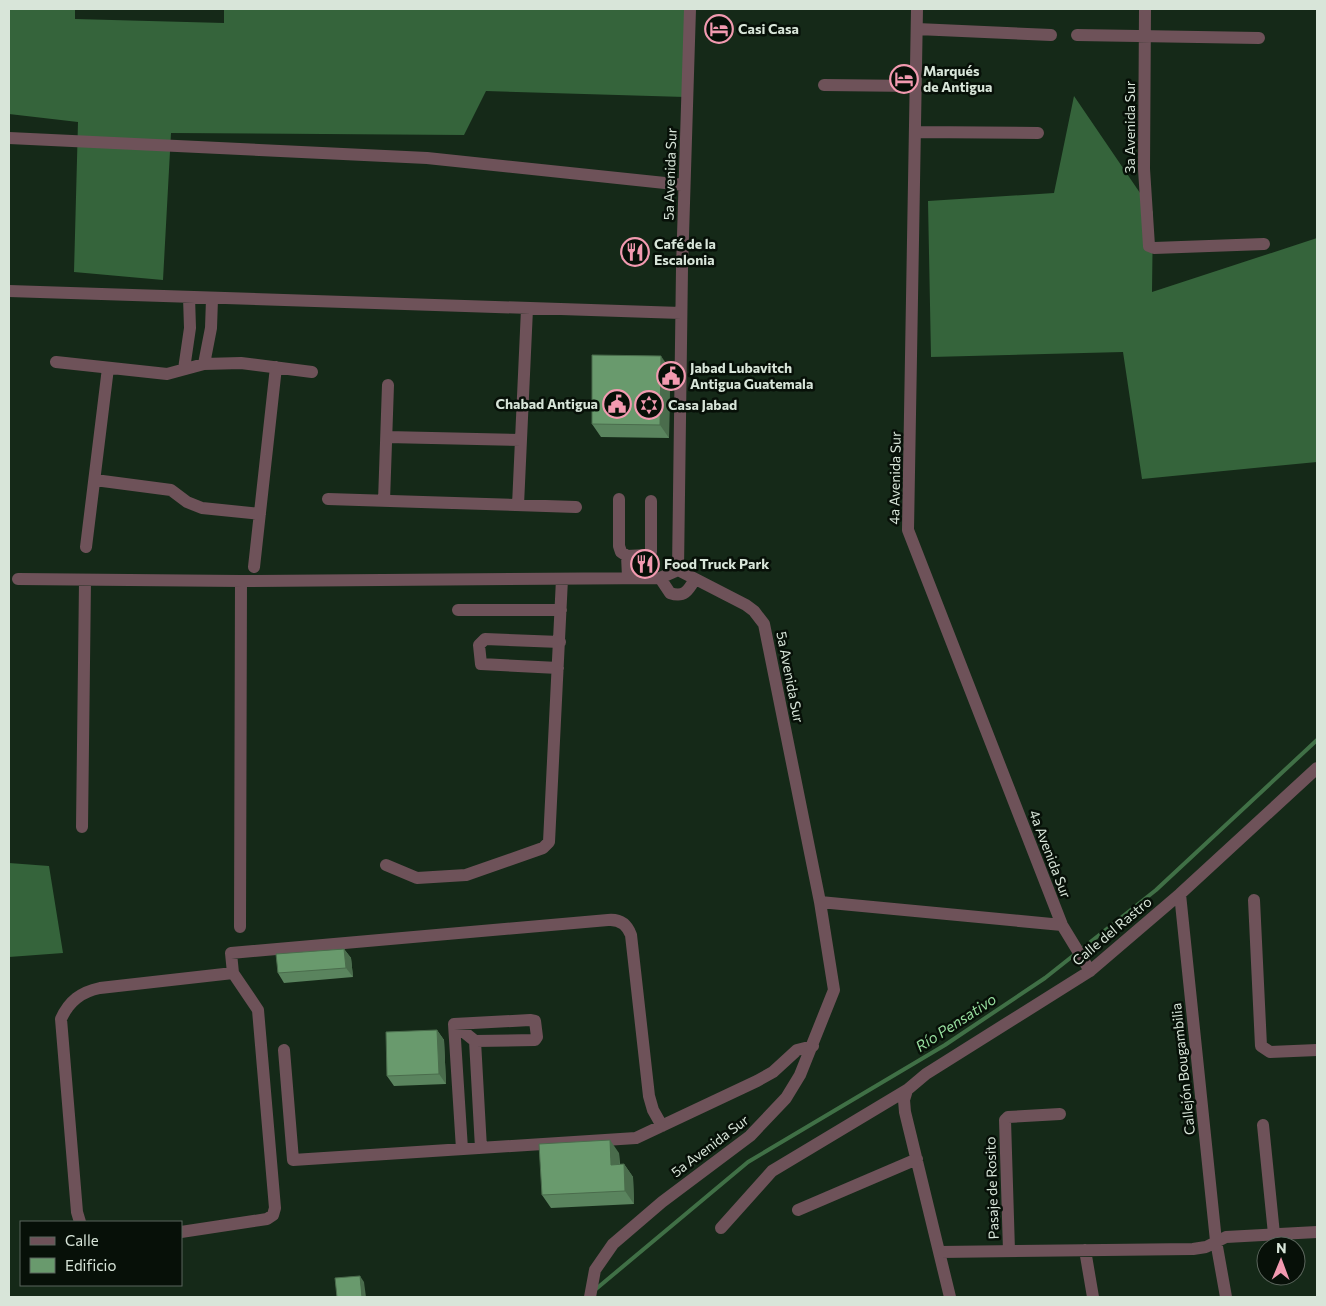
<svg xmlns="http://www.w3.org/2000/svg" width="1326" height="1306" viewBox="0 0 1326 1306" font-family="Commissioner,sans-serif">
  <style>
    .forest { fill: #35643b }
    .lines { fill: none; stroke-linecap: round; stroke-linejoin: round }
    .stream { stroke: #407046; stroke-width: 4 }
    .minor { stroke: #6e5259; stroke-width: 12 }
    .wall { fill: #5a845e }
    .shaded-wall { fill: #4a6c4c }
    .building { fill: #699a6d; stroke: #4a6c4c }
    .labels { text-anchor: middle; stroke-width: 5; stroke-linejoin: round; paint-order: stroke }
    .poi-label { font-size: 14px; font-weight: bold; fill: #d8e5d9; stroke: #071008; text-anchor: start }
    .street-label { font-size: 14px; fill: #d8e5d9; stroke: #071008 }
    .water-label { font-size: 15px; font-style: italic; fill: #98df9f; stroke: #071008 }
  </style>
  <rect width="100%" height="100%" fill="#152918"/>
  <path class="forest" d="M9,9H75V19L224,23V9H687L685,97L486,91L464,135L171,133L163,280L74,272L78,122L9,114Z
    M1074,96L1153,212L1152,292L1317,238V462L1142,479L1123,352L931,357L928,201L1054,193Z
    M9,863L49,866L63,953L9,957Z"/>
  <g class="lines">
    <path class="stream" d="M596,1289L748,1162L945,1045L1045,978L1156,890L1317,740"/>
    <path class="minor" d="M917,9L908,530L1062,925L1090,971
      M1145,9L1144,169L1149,246L1154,248L1264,244
      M917,29L1051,35
      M1077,35L1259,38
      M824,85L916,86
      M915,132L1038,133
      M9,138L427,158L684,185
      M9,291L681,313
      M56,362L167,374L204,364L241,363L312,372
      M204,364L211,328L212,299
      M184,369L190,328L189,297
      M387,437L521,440
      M95,480L171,490L187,502L202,508L260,514
      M328,499L576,507
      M619,499V546L621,552L627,556L628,577
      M384,501L388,385
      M518,505L527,309
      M86,547L108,368
      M627,556L646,555L651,552V501
      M254,567L276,367
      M678,570L682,268L690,9
      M660,578L670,593C684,598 688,591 695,579
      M18,579L241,581L660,578L678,570
      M458,610H561
      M558,668L481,664L479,645L485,639L560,642
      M82,827L85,581
      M386,865L417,878L466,875L543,848L549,842L562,579
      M1180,894L1216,1241L1226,1297
      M1254,900L1261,1046L1270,1052L1317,1050
      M820,902L1062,925
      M240,927L241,581
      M530,1020L535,1021L537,1037L535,1040L475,1041L454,1024Z
      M454,1024L462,1149
      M475,1041L481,1148
      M284,1050L293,1160L636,1138L757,1081L773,1072L797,1050L813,1046
      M907,1090L904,1100L905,1112L950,1297
      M1263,1125L1274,1234
      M798,1210L917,1159
      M80,1222L77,1212L61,1019C69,1001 81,992 100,988L233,973
      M721,1228L772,1171L907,1090L926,1074L1090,971L1180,894L1317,768
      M181,1232L267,1219L273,1215L275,1208L258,1010L233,973L231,953L608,920C619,919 627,924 631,935L649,1096L653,1110L662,1126
      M1085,1250L1093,1297
      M1009,1251L1005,1120L1008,1117L1060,1114
      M940,1252L1193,1249L1206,1247L1226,1237L1317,1232
      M590,1297L595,1270L613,1244L662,1202L750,1136L786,1098L800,1075L834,990L820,902L764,624L754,611L746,605L678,570"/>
  </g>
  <path class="wall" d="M81,9H119L82,10Z
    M670,369L669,438L601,437L592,424Z
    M344,949L351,958L353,977L284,983L278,973Z
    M437,1030L444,1040L446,1084L394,1086L387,1076Z
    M619,1153L620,1164H624L633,1177L634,1204L551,1208L542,1195Z"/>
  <path class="shaded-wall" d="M661,356L670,369L669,438L660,425Z
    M344,949L351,958L353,977L346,968Z
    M437,1030L444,1040L446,1084L439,1074Z
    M610,1140L619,1153L620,1178L611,1165Z
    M624,1164L633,1177L634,1204L625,1191Z
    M360,1276L364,1282L366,1297H362Z"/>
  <path class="building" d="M592,355L661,356L660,425L592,424Z
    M344,949L346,968L278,973L276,954Z
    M437,1030L439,1074L387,1076L386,1032Z
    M610,1140L611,1165L624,1164L625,1191L542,1195L539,1144Z
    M360,1276L362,1297H337L335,1278Z"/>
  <defs>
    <symbol id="hotel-ring" viewBox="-11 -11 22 22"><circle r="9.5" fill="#071008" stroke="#f29ab0" stroke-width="1.5"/><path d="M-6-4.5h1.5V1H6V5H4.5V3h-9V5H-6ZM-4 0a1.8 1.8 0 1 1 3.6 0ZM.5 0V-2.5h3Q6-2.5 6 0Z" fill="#f29ab0"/></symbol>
    <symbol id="restaurant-ring" viewBox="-11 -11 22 22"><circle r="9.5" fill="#071008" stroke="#f29ab0" stroke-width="1.5"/><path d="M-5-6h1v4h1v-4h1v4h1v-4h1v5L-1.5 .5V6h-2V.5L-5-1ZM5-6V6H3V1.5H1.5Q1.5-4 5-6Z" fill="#f29ab0"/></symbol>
    <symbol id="civic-ring" viewBox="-11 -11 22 22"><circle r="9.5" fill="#071008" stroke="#f29ab0" stroke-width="1.5"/><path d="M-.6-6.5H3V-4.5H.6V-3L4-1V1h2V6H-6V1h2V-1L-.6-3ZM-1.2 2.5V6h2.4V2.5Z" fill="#f29ab0"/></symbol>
    <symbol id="synagogue-ring" viewBox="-11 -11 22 22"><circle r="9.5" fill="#071008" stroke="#f29ab0" stroke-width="1.5"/><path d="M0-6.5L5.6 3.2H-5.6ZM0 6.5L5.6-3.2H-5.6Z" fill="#f29ab0"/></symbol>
  </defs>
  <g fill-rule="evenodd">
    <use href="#hotel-ring" x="703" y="13" width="32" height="32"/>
    <use href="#hotel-ring" x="888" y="63" width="32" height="32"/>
    <use href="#restaurant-ring" x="619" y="236" width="32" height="32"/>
    <use href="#civic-ring" x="655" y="360" width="32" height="32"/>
    <use href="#civic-ring" x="601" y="388" width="32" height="32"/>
    <use href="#synagogue-ring" x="633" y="389" width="32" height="32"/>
    <use href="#restaurant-ring" x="629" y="548" width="32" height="32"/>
  </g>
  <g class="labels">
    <g class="poi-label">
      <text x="738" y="34">Casi Casa</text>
      <text x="923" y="76">Marqués<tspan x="923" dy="16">de Antigua</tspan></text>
      <text x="654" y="249">Café de la<tspan x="654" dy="16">Escalonia</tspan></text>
      <text x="690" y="373">Jabad Lubavitch<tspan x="690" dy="16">Antigua Guatemala</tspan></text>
      <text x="598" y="409" text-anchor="end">Chabad Antigua</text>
      <text x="668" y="410">Casa Jabad</text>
      <text x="664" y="569">Food Truck Park</text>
    </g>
    <g class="street-label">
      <text transform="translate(1130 127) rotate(-90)" y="5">3a Avenida Sur</text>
      <text transform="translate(670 174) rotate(-88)" y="5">5a Avenida Sur</text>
      <text transform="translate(895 478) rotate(-89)" y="5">4a Avenida Sur</text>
      <text transform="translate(790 677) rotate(79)" y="5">5a Avenida Sur</text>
      <text transform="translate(1050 854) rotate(69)" y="5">4a Avenida Sur</text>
      <text transform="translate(1112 931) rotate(-40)" y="5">Calle del Rastro</text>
      <text transform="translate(1183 1069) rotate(-96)" y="5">Callejón Bougambilia</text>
      <text transform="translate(710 1146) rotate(-37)" y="5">5a Avenida Sur</text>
      <text transform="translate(992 1188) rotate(-92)" y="5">Pasaje de Rosito</text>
    </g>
    <g class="water-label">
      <text transform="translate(956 1023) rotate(-33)" y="5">Río Pensativo</text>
    </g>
  </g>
  <rect width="1326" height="1306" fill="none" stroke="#d8e5d9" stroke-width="20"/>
  <rect x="20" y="1221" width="162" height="65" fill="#071008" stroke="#5b655c"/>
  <rect x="30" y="1237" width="25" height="8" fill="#6e5259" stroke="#5b655c"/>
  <text x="65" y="1246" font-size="15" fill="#d8e5d9">Calle</text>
  <rect x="30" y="1258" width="25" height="15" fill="#699a6d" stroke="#5b655c"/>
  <text x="65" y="1271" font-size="15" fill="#d8e5d9">Edificio</text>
  <g transform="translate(1281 1261) rotate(1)"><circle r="24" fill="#071008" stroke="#5b655c"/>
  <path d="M0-4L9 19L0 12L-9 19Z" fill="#f29ab0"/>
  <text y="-8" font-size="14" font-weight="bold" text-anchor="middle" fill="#d8e5d9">N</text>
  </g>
</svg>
